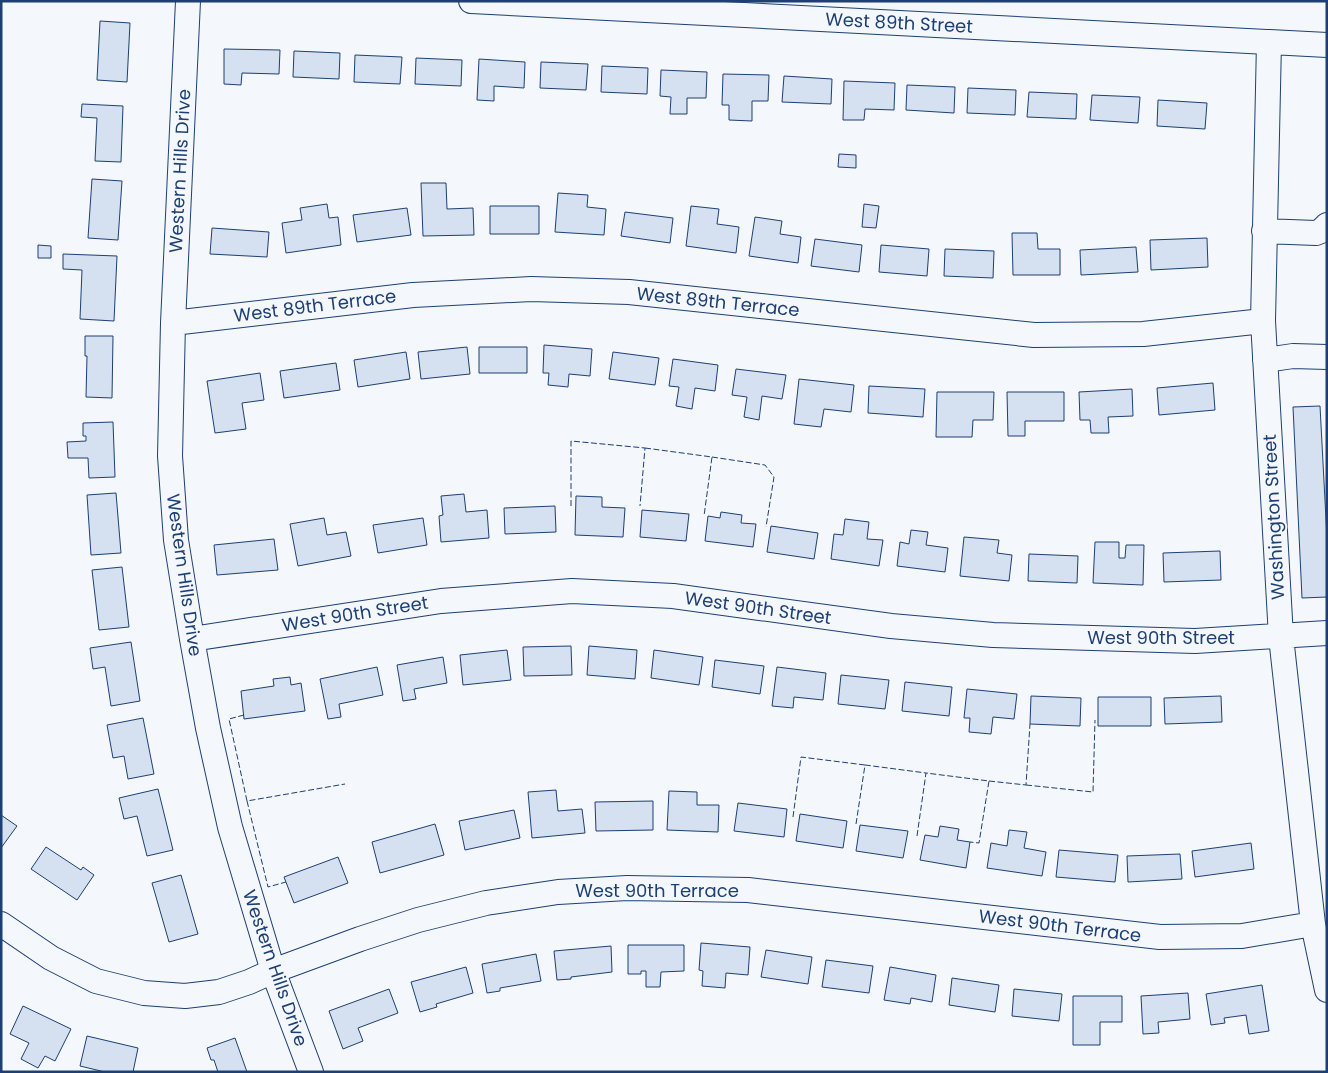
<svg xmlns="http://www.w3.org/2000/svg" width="1328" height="1073" viewBox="0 0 1328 1073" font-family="Poppins,sans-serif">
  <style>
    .building { fill: #d5e0f0; stroke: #1d3f73 }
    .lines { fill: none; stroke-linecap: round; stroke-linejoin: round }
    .minor-casing { stroke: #1d3f73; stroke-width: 26 }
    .minor { stroke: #f4f7fb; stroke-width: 24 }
    .fence { stroke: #1d3f73; stroke-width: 1; stroke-dasharray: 6 2.5; stroke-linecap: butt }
    .labels { text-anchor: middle; stroke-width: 4; stroke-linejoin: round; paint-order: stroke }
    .street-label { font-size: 18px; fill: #1d3f73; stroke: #f4f7fb }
  </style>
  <rect width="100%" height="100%" fill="#f4f7fb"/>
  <path class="building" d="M100,21L130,23L127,82L97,80Z
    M224,49L280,50L279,74L242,73L241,85L224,84Z
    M294,51L340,53L339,79L293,77Z
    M355,55L402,57L400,84L354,82Z
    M416,58L462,60L461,86L415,84Z
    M479,59L525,62L524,88L494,86V101L477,100Z
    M541,62L588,64L586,90L540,88Z
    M602,66L648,68L647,94L601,92Z
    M661,70L707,72L706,98H687V114H670L671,97L660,96Z
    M723,74L769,75L768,101H752V121L729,120V105H722Z
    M784,76L832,79L831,104L782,102Z
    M844,81L895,83L894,110L865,109L864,120H843Z
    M907,85L955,87L954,113L906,110Z
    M968,88L1016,90L1015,115L967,113Z
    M1029,92L1077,94L1076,119L1027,117Z
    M1092,95L1140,97L1138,123L1090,120Z
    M1158,100L1207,103L1205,129L1157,126Z
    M82,104L123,106L121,162L95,161L97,118L81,117Z
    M839,154L856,155V168L838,167Z
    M92,179L122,181L118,240L88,238Z
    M421,183H446L447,209L473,208L474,235L423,236Z
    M558,193L588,195L587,207L606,209L604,235L555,232Z
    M327,204L329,218L338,217L341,245L286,253L282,223L302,220L300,208Z
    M864,204L879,206L876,228L862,227Z
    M490,206H539V234H490Z
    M691,206L719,209L717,224L739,227L736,253L686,246Z
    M407,208L411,235L357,242L353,215Z
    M625,212L673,218L670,243L621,236Z
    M755,217L782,221L780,234L801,237L798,263L749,256Z
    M212,228L269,232L267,257L210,254Z
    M1012,233H1037L1038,249H1060V275H1013Z
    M1207,238L1208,267L1151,270L1150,240Z
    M815,239L862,245L859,272L811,266Z
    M38,245L51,246V258H38Z
    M881,245L929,249L927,276L879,272Z
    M1136,247L1138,272L1081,275L1080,250Z
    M945,249L994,251L993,278L944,276Z
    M63,254L117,256L114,321L80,319L82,270L63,269Z
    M85,336H113L112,398L86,397L87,356H85Z
    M544,345L592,349L590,376L569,374L568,387L548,385L549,373H543Z
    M467,347L470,374L421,379L418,352Z
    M479,347H527V373H479Z
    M406,352L410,379L358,387L354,360Z
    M613,352L659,358L655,385L609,379Z
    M673,359L718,365L715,391L695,388L692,409L676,406L679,387L669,386Z
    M336,363L340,390L284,398L280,371Z
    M736,369L786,375L782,399L762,396L759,420L744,417L747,397L732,395Z
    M260,373L264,400L242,403L246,429L215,433L207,381Z
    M799,379L854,385L851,412L824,409L821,427L794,424Z
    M1213,383L1215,410L1159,415L1157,388Z
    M869,386L925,389L923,417L868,413Z
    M1132,389L1133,416L1108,417L1109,433H1091L1090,420H1080L1079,392Z
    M937,392H994L993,420H973L972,437H936Z
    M1007,392H1064V421H1025V436H1008Z
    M1320,406L1327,538V597L1302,598L1293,407Z
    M113,422L115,477L89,478L88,458H68L67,442L86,441V436H83V423Z
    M116,493L121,553L91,555L87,495Z
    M464,494L466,512L487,510L489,538L441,542L439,516L443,515L441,496Z
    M576,496L602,497V507L625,508L623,537L575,535Z
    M555,506L556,532L505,534L504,508Z
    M642,510L689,514L686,541L640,537Z
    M721,512L742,515L741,523L756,524L753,547L705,541L708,516L720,518Z
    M324,518L327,535L346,532L351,556L298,566L290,524Z
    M423,518L427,545L378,553L373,525Z
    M845,519L869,522L867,539L883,540L879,566L831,559L834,534L843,535Z
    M771,526L818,533L814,559L767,552Z
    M911,530L928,532L926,545L948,548L945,572L897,566L900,542L909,544Z
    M964,537L999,540L997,553L1012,555L1009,581L960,576Z
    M274,539L278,570L217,575L214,545Z
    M1095,542H1119V558H1125L1126,545H1144L1143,585L1093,583Z
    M1220,551L1221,580L1164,582L1163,553Z
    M1029,554L1078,556L1077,583L1028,581Z
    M122,567L129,627L99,630L92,570Z
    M131,642L140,701L111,706L105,667L93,669L90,648Z
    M571,646L572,675L524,676L523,647Z
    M589,646L637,650L635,679L587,675Z
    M507,650L511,680L463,685L460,655Z
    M654,650L703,657L699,685L651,678Z
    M443,657L447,683L414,689L416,699L403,701L397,665Z
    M715,660L764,666L760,694L712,687Z
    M377,667L383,695L339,704L341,717L328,719L320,679Z
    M777,667L826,673L823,700L794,697L793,708L772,706Z
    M841,675L889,680L885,709L838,704Z
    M290,677L291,685L301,683L305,711L244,719L241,691L274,686L273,679Z
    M905,682L952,687L949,716L902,711Z
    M967,689L1017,694L1014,719L993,717L991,734L969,732L970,718H964Z
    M1031,696L1081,698L1080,726L1030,724Z
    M1221,696L1222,722L1165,724L1164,698Z
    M1098,697H1151V726H1098Z
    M143,718L154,774L128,779L124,756L113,758L107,725Z
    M158,789L173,850L147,856L137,816L124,819L119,798Z
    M556,790L558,811L582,809L585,833L532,838L528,792Z
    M669,791L697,792V805H719L718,832L667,830Z
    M653,801V830L596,831L595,802Z
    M738,803L787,809L784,837L734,831Z
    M514,810L520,838L465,850L459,821Z
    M800,814L847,821L843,848L796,841Z
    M1,815L17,826L1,848Z
    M435,824L444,855L380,873L372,842Z
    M860,825L908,831L903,858L856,851Z
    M940,826L959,829L957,840L970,842L966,868L920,860L925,835L938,837Z
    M1009,830L1027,832L1024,848L1046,852L1042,876L987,868L991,843L1007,846Z
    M1251,843L1254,869L1195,877L1192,851Z
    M46,847L81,870L83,867L94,875L77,900L31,869Z
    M1059,850L1118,855L1115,882L1056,877Z
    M1180,854L1182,879L1128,882L1127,856Z
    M338,857L348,883L294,903L284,877Z
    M181,875L198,934L169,942L152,883Z
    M701,943L750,947L748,975L726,973L725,988L702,986L703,971L699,970Z
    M628,945H684V971L661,972L660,987H646V971H641V974H628Z
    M611,946L612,972L571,977V979L557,980L554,951Z
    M766,950L812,957L808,984L761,977Z
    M536,954L541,981L500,988V991L487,993L482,964Z
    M826,960L873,966L869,993L822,987Z
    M466,967L473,993L436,1004L437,1007L420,1012L411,982Z
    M890,967L936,975L932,1002L911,998L910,1004L884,1000Z
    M952,978L999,985L995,1012L949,1005Z
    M1262,985L1269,1031L1249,1034L1246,1015L1224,1018L1225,1023L1211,1025L1206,994Z
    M389,989L398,1013L358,1028L363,1041L343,1049L329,1011Z
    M1014,989L1062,994L1059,1021L1012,1016Z
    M1188,993L1190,1019L1158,1022L1159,1033L1143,1034L1141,996Z
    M1073,996H1122V1022H1100V1045H1073Z
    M23,1006L71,1029L55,1061L45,1056L38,1068L21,1059L29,1043L10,1034Z
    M87,1036L138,1048L133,1072H105L80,1066Z
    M235,1038L247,1072H218L214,1060H211L207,1048Z"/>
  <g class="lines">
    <defs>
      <path id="minor" d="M188,1L173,323L170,456L176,540L192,639L208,728L230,827L273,971L311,1072
        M471,1L1327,45
        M1269,42L1263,321L1281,637L1313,924L1327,990
        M1264,231L1316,233L1321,231L1327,225
        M173,323L413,295L531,289L629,292L1034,335L1143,334L1263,321
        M1265,360L1293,356L1327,357
        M192,639L441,601L572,591L673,596L891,626L993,635L1195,641L1327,633
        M1,924L51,958L96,981L144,993L185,996L219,992L249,982L273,971L360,939L418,920L486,903L558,892L627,888L748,890L1160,937L1242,936L1313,924"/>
    </defs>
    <use href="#minor" class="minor-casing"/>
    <use href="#minor" class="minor"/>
    <path class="fence" d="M645,448L712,457L704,516
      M712,457L765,465L774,477L766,527
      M571,506V441L645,448L640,506
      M244,715L229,719L247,801L345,784
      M989,781L1026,785L1030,724
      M1026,785L1093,792L1095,720
      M247,801L268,887L286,882
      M793,817L801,757L865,765
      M856,824L865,765L926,773
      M917,836L926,773L989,781L979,843L970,842"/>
  </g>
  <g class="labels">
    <g class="street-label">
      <text transform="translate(899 23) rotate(3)" y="6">West 89th Street</text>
      <text transform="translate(180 171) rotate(-87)" y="6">Western Hills Drive</text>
      <text transform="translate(718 302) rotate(6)" y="6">West 89th Terrace</text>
      <text transform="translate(315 306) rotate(-7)" y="6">West 89th Terrace</text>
      <text transform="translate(1274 517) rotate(-93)" y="6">Washington Street</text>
      <text transform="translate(184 575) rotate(82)" y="6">Western Hills Drive</text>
      <text transform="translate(758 608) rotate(8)" y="6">West 90th Street</text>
      <text transform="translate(355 614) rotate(-9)" y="6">West 90th Street</text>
      <text x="1161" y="644">West 90th Street</text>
      <text x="657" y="897">West 90th Terrace</text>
      <text transform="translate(1060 926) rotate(7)" y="6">West 90th Terrace</text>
      <text transform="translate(275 968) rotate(71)" y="6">Western Hills Drive</text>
    </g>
  </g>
  <rect width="1328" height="1073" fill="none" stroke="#1d3f73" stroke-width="5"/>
</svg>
